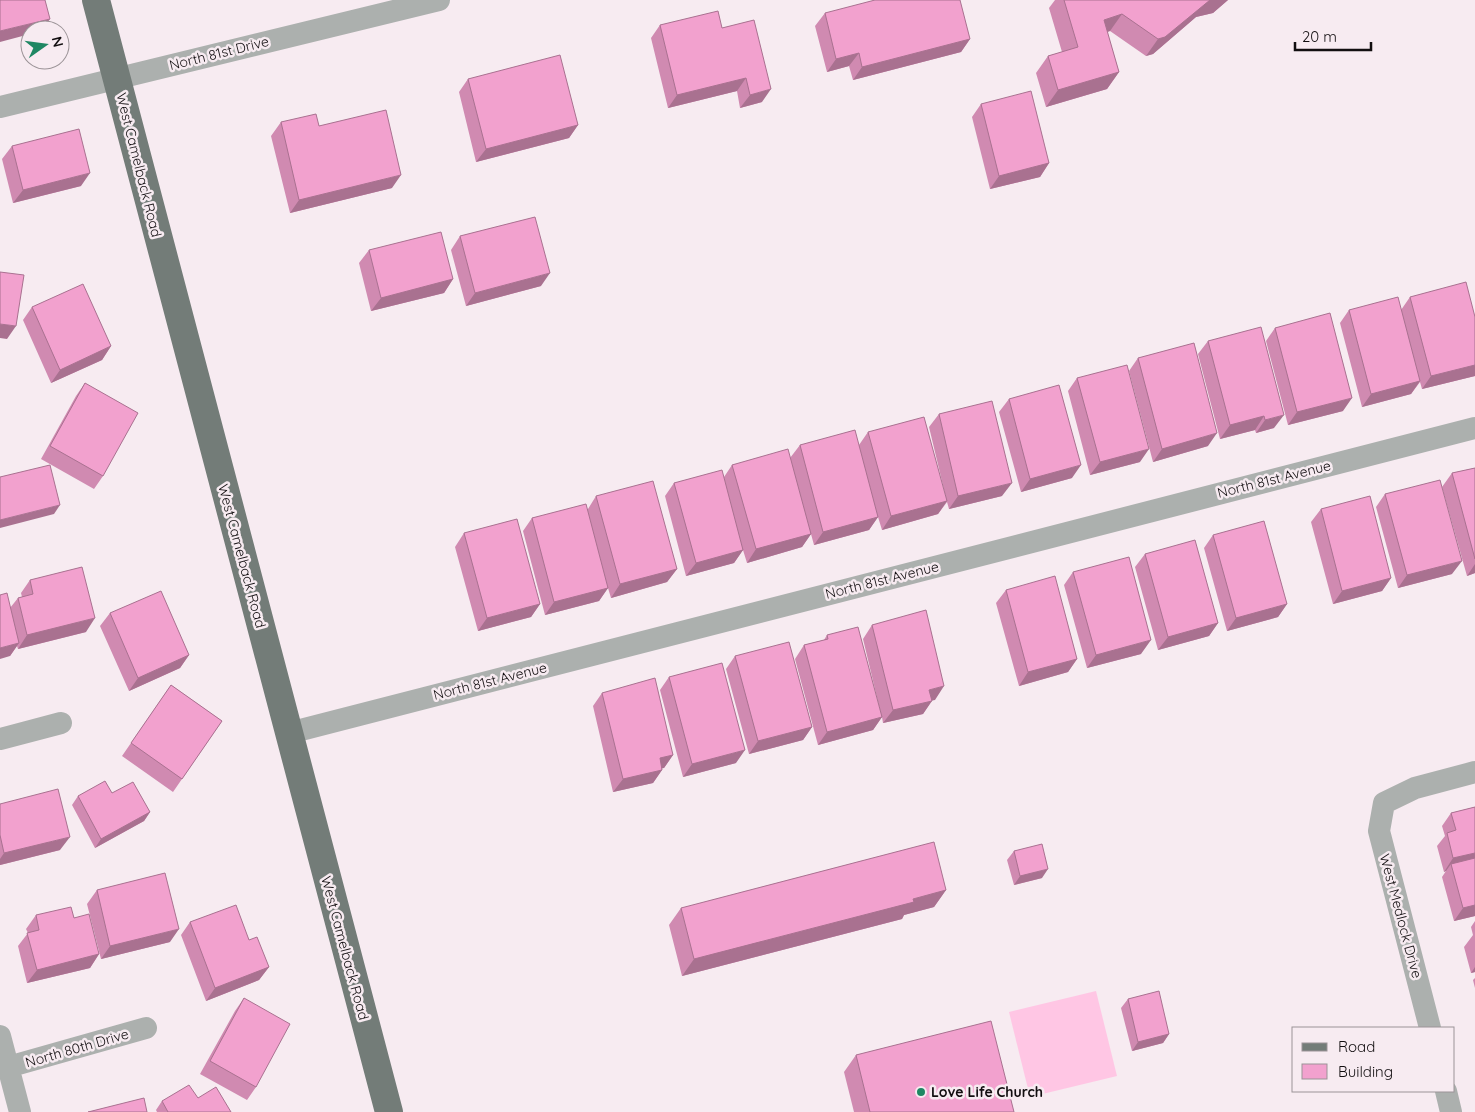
<svg xmlns="http://www.w3.org/2000/svg" width="1475" height="1112" viewBox="0 0 1475 1112" font-family="Quicksand,sans-serif">
  <style>
    .garden { fill: #ffc6e4 }
    .lines { fill: none; stroke-linecap: round; stroke-linejoin: round }
    .minor { stroke: #acb0ae; stroke-width: 22 }
    .primary { stroke: #737c78; stroke-width: 28 }
    .wall { fill: #d08ab1 }
    .shaded-wall { fill: #a97190 }
    .building { fill: #f2a1ce; stroke: #a97190 }
    .poi-dot { fill: #1e8763; stroke: #f7ebf1; stroke-width: 2 }
    .labels { text-anchor: middle; stroke-width: 5; stroke-linejoin: round; paint-order: stroke }
    .street-label { font-size: 14px; fill: #120e10; stroke: #f7ebf1 }
    .poi-label { font-size: 14px; font-weight: bold; fill: #120e10; stroke: #f7ebf1; text-anchor: start }
  </style>
  <rect width="100%" height="100%" fill="#f7ebf1"/>
  <path class="garden" d="M1096,991L1117,1076L1030,1097L1009,1012Z"/>
  <g class="lines">
    <path class="minor" d="M0,107L439,0
      M289,733L1475,428
      M0,739L61,723
      M1430,1028L1379,831L1384,803L1415,788L1475,772
      M0,1036L20,1112
      M8,1067L146,1028
      M1446,1091L1451,1112"/>
    <path class="primary" d="M96,0L389,1112"/>
  </g>
  <path class="wall" d="M1055,0H1228L1213,13L1196,17L1153,54L1146,56L1110,31L1107,32L1119,72L1107,89L1046,107L1036,73L1048,56L1062,52L1049,8Z
    M825,13L970,39L961,52L853,80L849,66L827,72L815,26Z
    M660,25L722,28L762,102L740,108L737,91L668,108L651,38Z
    M468,79L578,125L569,138L476,162L459,92Z
    M981,104L1049,163L1040,177L990,189L972,117Z
    M281,122L319,126L392,188L290,213L271,136Z
    M12,146L81,186L13,203L2,159Z
    M460,236L541,286L466,306L451,250Z
    M369,250L453,279L444,293L371,311L359,263Z
    M1410,297L1475,317V376L1422,389L1420,382L1411,394L1362,407L1340,323L1349,310H1401Z
    M32,307L111,346L102,360L51,383L23,320Z
    M1275,328L1343,411L1288,425L1266,341Z
    M1208,341L1274,428L1256,433L1255,430L1220,439L1198,354Z
    M1138,358L1208,446L1153,462L1129,371Z
    M1077,378L1140,462L1090,475L1068,391Z
    M85,383L103,476L94,489L41,459L76,396Z
    M1009,399L1072,478L1021,492L999,412Z
    M939,414L1002,496L949,509L947,502L938,514L882,530L878,517L869,530L814,545L811,534L802,547L747,563L743,550L734,563L686,576L665,496L674,483L724,477L732,465L790,458L800,445H859L868,432L946,498L929,427Z
    M1475,468V573L1467,576L1442,487L1452,473Z
    M1385,494L1452,574L1398,588L1376,507Z
    M596,496L677,569L667,582L611,598L608,588L599,601L545,615L523,531L532,518L588,509Z
    M1321,509L1391,578L1382,591L1333,604L1311,522Z
    M464,533L540,604L531,617L478,631L455,547Z
    M1213,535L1287,604L1278,617L1227,631L1204,548Z
    M1145,554L1218,623L1209,636L1158,650L1135,567Z
    M1073,572L1141,654L1087,668L1064,585Z
    M30,580L86,632L18,649L17,646L10,656V608L18,598L22,597L21,593Z
    M1006,590L1077,659L1068,672L1019,686L996,603Z
    M110,613L189,655L180,668L129,691L100,626Z
    M872,625L935,700H932L923,714L883,723L882,717L873,730L818,745L795,659L804,645L824,640L827,635L880,710L863,639Z
    M735,656L812,727L803,740L749,754L726,669Z
    M669,677L736,763L683,777L660,690Z
    M171,685L222,721L173,792L122,756Z
    M602,693L673,755L664,768H662V770L653,783L613,792L593,706Z
    M112,793L150,812L144,821L95,848L72,805L78,796Z
    M0,804L60,850L0,865Z
    M1475,807V916L1454,921L1442,877L1446,871L1444,872L1437,846L1445,836L1442,826L1451,813Z
    M1014,851L1042,878L1014,885L1007,860Z
    M97,890L170,942L101,959L87,904Z
    M946,890L934,907L904,915L902,919L682,976L669,925L681,908Z
    M36,915L74,918L99,954L90,968L27,983L18,946L28,933L26,929Z
    M1475,921V972L1471,973L1464,947L1473,935L1471,927Z
    M190,922L249,940L269,967L259,980L206,1001L181,935Z
    M1475,978V988L1473,980Z
    M244,998L256,1087L247,1100L200,1074L235,1011Z
    M1128,999L1169,1034L1163,1043L1132,1051L1121,1008Z
    M856,1055L1014,1112H854L844,1072Z
    M198,1098L231,1112H157L156,1110L162,1101Z"/>
  <path class="shaded-wall" d="M1208,0H1228L1213,13L1196,17L1153,54L1146,56L1158,39Z
    M1122,14L1110,31L1092,37L1104,20Z
    M50,19L42,30H30V34L0,42V31Z
    M970,39L961,52L853,80L862,67Z
    M859,53L849,66L827,72L836,59Z
    M1119,72L1107,89L1046,107L1058,90Z
    M746,78L737,91L668,108L677,95Z
    M771,89L762,102L740,108L750,95Z
    M578,125L569,138L476,162L486,149Z
    M1049,163L1040,177L990,189L999,176Z
    M90,173L81,186L13,203L23,190Z
    M401,175L392,188L290,213L299,200Z
    M550,273L541,286L466,306L475,293Z
    M453,279L444,293L371,311L381,298Z
    M0,324L16,326L7,339L0,338Z
    M111,346L102,360L51,383L60,370Z
    M1475,365V376L1422,389L1431,376Z
    M1420,381L1411,394L1362,407L1371,394Z
    M1352,398L1343,411L1288,425L1297,412Z
    M1284,415L1274,428L1256,433L1265,420Z
    M1264,416L1255,430L1220,439L1230,425Z
    M1217,433L1208,446L1153,462L1162,449Z
    M1149,449L1140,462L1090,475L1100,462Z
    M1081,465L1072,478L1021,492L1030,479Z
    M1012,483L1002,496L949,509L958,496Z
    M947,501L938,514L882,530L891,516Z
    M60,505L54,514L0,528V520Z
    M878,517L869,530L814,545L823,532Z
    M811,534L802,547L747,563L756,549Z
    M743,550L734,563L686,576L696,563Z
    M1462,561L1452,574L1398,588L1407,575Z
    M1475,564V573L1467,576Z
    M677,569L667,582L611,598L620,584Z
    M1391,578L1382,591L1333,604L1342,591Z
    M608,588L599,601L545,615L554,602Z
    M540,604L531,617L478,631L487,618Z
    M1287,604L1278,617L1227,631L1236,618Z
    M95,618L86,632L18,649L27,635Z
    M1218,623L1209,636L1158,650L1168,637Z
    M1151,640L1141,654L1087,668L1096,655Z
    M19,643L10,656L0,659V648Z
    M189,655L180,668L129,691L138,678Z
    M1077,659L1068,672L1019,686L1028,672Z
    M944,686L935,700L920,703L929,690Z
    M932,701L923,714L883,723L893,710Z
    M882,717L873,730L818,745L827,732Z
    M812,727L803,740L749,754L758,741Z
    M745,750L736,763L683,777L692,764Z
    M673,755L664,768L650,771L660,758Z
    M662,770L653,783L613,792L623,779Z
    M150,812L144,821L95,848L101,839Z
    M70,837L60,850L0,865V859L4,853Z
    M1475,853V863L1451,864L1446,871L1444,872L1453,858Z
    M1048,869L1042,878L1014,885L1020,876Z
    M946,890L934,907L904,915L902,919L682,976L694,959Z
    M1475,905V916L1454,921L1463,908Z
    M179,929L170,942L101,959L110,946Z
    M99,954L90,968L27,983L37,970Z
    M269,967L259,980L206,1001L215,988Z
    M1475,967V972L1471,973Z
    M1169,1034L1163,1043L1132,1051L1138,1042Z"/>
  <path class="building" d="M0,0H45L50,19L0,31Z
    M875,0H960L970,39L862,67L859,53L836,59L825,13Z
    M1064,0H1210L1165,37L1158,39L1122,14L1104,20L1119,72L1058,90L1048,56L1078,47Z
    M718,11L722,28L754,20L771,89L750,95L746,78L677,95L660,25Z
    M560,55L578,125L486,149L468,79Z
    M1031,91L1049,163L999,176L981,104Z
    M386,110L401,175L299,200L281,122L316,114L319,126Z
    M79,129L90,173L23,190L12,146Z
    M535,217L550,273L475,293L460,236Z
    M441,232L453,279L381,298L369,250Z
    M0,272L24,275L16,326L0,324Z
    M1466,282L1475,317V365L1431,376L1410,297Z
    M83,284L111,346L60,370L32,307Z
    M1398,297L1420,381L1371,394L1349,310Z
    M1330,313L1352,398L1297,412L1275,328Z
    M1261,327L1284,415L1265,420L1264,416L1230,425L1208,341Z
    M1194,343L1217,433L1162,449L1138,358Z
    M1127,365L1149,449L1100,462L1077,378Z
    M85,383L138,413L103,476L50,446Z
    M1059,385L1081,465L1030,479L1009,399Z
    M992,401L1012,483L958,496L939,414Z
    M924,417L947,501L891,516L868,432Z
    M855,430L878,517L823,532L800,445Z
    M788,449L811,534L756,549L732,465Z
    M50,465L60,505L0,520V477Z
    M1475,468V559L1452,473Z
    M722,470L743,550L696,563L674,483Z
    M1440,480L1462,561L1407,575L1385,494Z
    M653,481L677,569L620,584L596,496Z
    M1370,496L1391,578L1342,591L1321,509Z
    M586,504L608,588L554,602L532,518Z
    M517,519L540,604L487,618L464,533Z
    M1264,521L1287,604L1236,618L1213,535Z
    M1195,540L1218,623L1168,637L1145,554Z
    M1129,557L1151,640L1096,655L1073,572Z
    M82,567L95,618L27,635L18,598L33,594L30,580Z
    M1055,576L1077,659L1028,672L1006,590Z
    M161,591L189,655L138,678L110,613Z
    M7,593L19,643L0,648V595Z
    M926,610L944,686L929,690L932,701L893,710L872,625Z
    M858,627L882,717L827,732L804,645L828,639L827,635Z
    M789,642L812,727L758,741L735,656Z
    M722,663L745,750L692,764L669,677Z
    M655,678L673,755L660,758L662,770L623,779L602,693Z
    M171,685L222,721L182,779L131,743Z
    M105,781L112,793L133,782L150,812L101,839L78,796Z
    M58,789L70,837L4,853L0,835V804Z
    M1475,807V853L1453,858L1447,833L1456,830L1451,813Z
    M934,842L946,890L913,899L914,902L694,959L681,908Z
    M1042,844L1048,869L1020,876L1014,851Z
    M1475,858V905L1463,908L1451,864Z
    M165,873L179,929L110,946L97,890Z
    M236,905L249,940L257,937L269,967L215,988L190,922Z
    M71,907L74,918L89,914L99,954L37,970L27,933L39,930L36,915Z
    M1159,991L1169,1034L1138,1042L1128,999Z
    M244,998L290,1024L256,1087L210,1061Z
    M991,1021L1014,1112H870L856,1055Z
    M189,1085L198,1098L216,1087L231,1112H168L162,1101Z
    M144,1098L147,1112H88Z"/>
  <circle class="poi-dot" cx="921" cy="1092" r="5"/>
  <g class="labels">
    <g class="street-label">
      <text transform="translate(219 53) rotate(-14)" y="5">North 81st Drive</text>
      <text transform="translate(139 165) rotate(76)" y="5">West Camelback Road</text>
      <text transform="translate(1274 479) rotate(-14)" y="5">North 81st Avenue</text>
      <text transform="translate(242 556) rotate(75)" y="5">West Camelback Road</text>
      <text transform="translate(882 580) rotate(-14)" y="5">North 81st Avenue</text>
      <text transform="translate(490 681) rotate(-14)" y="5">North 81st Avenue</text>
      <text transform="translate(1401 916) rotate(75)" y="5">West Medlock Drive</text>
      <text transform="translate(345 948) rotate(75)" y="5">West Camelback Road</text>
      <text transform="translate(77 1048) rotate(-16)" y="5">North 80th Drive</text>
    </g>
    <g class="poi-label">
      <text x="931" y="1097">Love Life Church</text>
    </g>
  </g>
  <rect x="1292" y="1027" width="162" height="65" fill="#f7ebf1" stroke="#9b9397"/>
  <rect x="1302" y="1043" width="25" height="8" fill="#737c78" stroke="#9b9397"/>
  <text x="1338" y="1052" font-size="15" fill="#120e10">Road</text>
  <rect x="1302" y="1064" width="25" height="15" fill="#f2a1ce" stroke="#9b9397"/>
  <text x="1338" y="1077" font-size="15" fill="#120e10">Building</text>
  <g transform="translate(45 45) rotate(76)"><circle r="24" fill="#f7ebf1" stroke="#9b9397"/>
  <path d="M0-4L9 19L0 12L-9 19Z" fill="#1e8763"/>
  <text y="-8" font-size="14" font-weight="bold" text-anchor="middle" fill="#120e10">N</text>
  </g>
  <path d="M1295 42v8h76v-8" fill="none" stroke="#120e10" stroke-width="2.5"/>
  <text x="1302" y="42" font-size="15" fill="#120e10" stroke="#f7ebf1" stroke-width="4" paint-order="stroke">20 m</text>
</svg>
